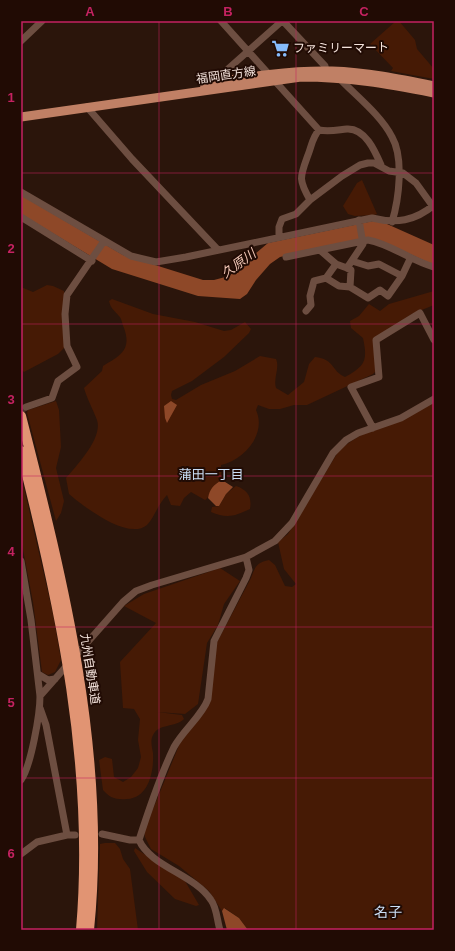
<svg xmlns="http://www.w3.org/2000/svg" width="455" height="951" viewBox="0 0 455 951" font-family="Helvetica,'Noto Sans JP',sans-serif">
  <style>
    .green { fill: #461a05 }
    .water { fill: #8e4828 }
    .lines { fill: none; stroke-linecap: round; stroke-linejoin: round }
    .minor-tunnel { stroke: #49342a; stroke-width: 7; stroke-dasharray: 7 3.5; stroke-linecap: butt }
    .minor { stroke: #6d4e41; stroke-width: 7 }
    .major { stroke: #c08065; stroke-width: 9 }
    .highway { stroke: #e19473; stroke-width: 10 }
    .grid { fill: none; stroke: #c42261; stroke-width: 1; stroke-opacity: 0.55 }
    .labels { text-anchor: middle; stroke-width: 4; stroke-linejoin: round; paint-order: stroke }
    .poi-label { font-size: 12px; fill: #f4e3dc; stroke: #210b04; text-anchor: start }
    .street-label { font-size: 12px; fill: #f4e3dc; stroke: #210b04 }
    .water-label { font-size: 13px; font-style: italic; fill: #f5cab9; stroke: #210b04 }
    .neighbourhood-label { font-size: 13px; fill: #cadef6; stroke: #210b04 }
    .quarter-label { font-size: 14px; fill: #cadef6; stroke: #210b04 }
    .neatline { fill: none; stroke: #c42261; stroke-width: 1.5 }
    .grid-label { font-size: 13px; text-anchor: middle; font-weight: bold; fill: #c42261 }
  </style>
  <rect width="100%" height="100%" fill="#2b150b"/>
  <path class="green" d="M396,21H399L415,40L417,49L434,69V79L391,71L393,68L370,44Z
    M362,180L377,214L374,215L355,216L348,214L343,206L357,183Z
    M47,285L53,286L64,291L65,347L58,354L24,372L21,369V287L33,292Z
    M434,291V305L412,314L375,338L376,371L373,374L307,405H294L280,409H269L258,405L256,410C267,434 244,460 221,465L222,480C208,488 212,496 205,500L191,492L184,498L180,506L171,505L167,495C158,504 154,518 147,525C128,541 83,506 69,494L66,478C77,465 103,438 97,420C93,409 87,399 84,388L102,371L103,366C120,356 132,350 124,328C122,324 122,319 119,316C114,310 111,309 109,301L112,299L153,314L195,322L224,331L231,330L245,322L251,329L249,333L224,357L192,381L172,391L171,395L172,399L176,400L201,385L235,371L260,356L276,359C280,368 273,378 276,388L288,395L304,382L309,364L315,357C335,359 331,371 345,377C365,366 368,361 363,338L351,328L350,321L359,316L369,304L380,311L389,304Z
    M56,401L59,410L61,447L56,468L64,501L61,513L56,521L27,413L28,410Z
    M434,402V930H248L239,918L225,908L222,911L209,891L179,866L151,849L145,837L144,831L180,743L202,714L214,648L251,578C255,567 257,562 269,560L275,565L285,586L292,587L296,584L284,569L278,542L288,534L338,452C364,426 404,422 434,402Z
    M21,475L53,614L61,660L55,672L48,675L42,672L33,602L21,539Z
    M236,486C248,490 252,497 250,509C235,516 227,519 211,512L212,507L219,506L226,494Z
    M220,568L240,581L224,604L218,625L207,643L198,704L185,714L157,712L182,715L184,719C175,728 159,723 153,735C150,741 152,747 153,753C154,771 149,798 127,799C116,800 110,798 103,790L99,760L105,757L112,759L114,777L123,782L131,777L138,768L141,757L138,740L140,719L134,709L123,708L120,662L156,623L124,606L144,594Z
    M105,843H115L120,849L123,859L130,869L138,930H97L100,844Z
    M135,848L185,881L199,905L196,906L175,899L147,872L134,851Z"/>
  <path class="water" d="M21,195L123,255L203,280H214L229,276L268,243L378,220L434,245V265L390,245L356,240L280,257L270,264L256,280L247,294L240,299L198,296L112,269L21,214Z
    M171,401L177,405L167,423L165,418L164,406Z
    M222,480L233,487L226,494L219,506H216L208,498C210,489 213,485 222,480Z
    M224,908L239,918L248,930H227L222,911Z"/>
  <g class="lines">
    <path class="minor-tunnel" d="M21,410L26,407"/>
    <path class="minor" d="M221,21L319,130C329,132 337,130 347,129C365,128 375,151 381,165
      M283,21L325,66L326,71
      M21,41L42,21
      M338,77C355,95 381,115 392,137C404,158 399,199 392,222
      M220,81V76L282,21
      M87,107L132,159L218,250
      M21,192L131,256L156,262L186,257L372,218C396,224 415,221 434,205
      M310,200C298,179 300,177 308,155C312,145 312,138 319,130
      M21,217L92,261
      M359,220L363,244L347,268L351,270L350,287L368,298L380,290L388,296L402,276L410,259
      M279,237V227L282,219L296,214L310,200L342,176L360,165L368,163H374L389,171L403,173L416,183L434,208
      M321,251L336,264L347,268
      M286,257L368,240C391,244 411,261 434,267
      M352,261L368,266L379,264L402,276
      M336,264L326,278L339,286L350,287
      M306,311L311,305L310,296L314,281L326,278
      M26,407L52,398L58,381L77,367L67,346L65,314L67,295L104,241
      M373,428L351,387L379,377L376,340L420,313L434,340
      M21,561L31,620L40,696C40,714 31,766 21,780
      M38,674L48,680L55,679
      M40,696L123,602L136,591L152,585L246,557L275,541L292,523L333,453L346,440L358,433L401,418L434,399
      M40,708L46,725L67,835
      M102,834L130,840H139
      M21,854L37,842L67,835H75
      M220,930C217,921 217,908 211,900C194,874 151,867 139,840C149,809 160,776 174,747C184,729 202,716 208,699L214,641L246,578L249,570L246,557"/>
    <path class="major" d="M204,84C247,77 289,70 332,71C366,72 400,79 434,86
      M21,117L301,77C349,77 387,84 434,93"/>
    <path class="highway" d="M21,416C64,584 107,756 89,930
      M21,451C61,609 95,767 81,930"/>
  </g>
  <path class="grid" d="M159,21V930M296,21V930M21,173H434M21,324H434M21,476H434M21,627H434M21,778H434"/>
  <defs>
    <symbol id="supermarket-bare" viewBox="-9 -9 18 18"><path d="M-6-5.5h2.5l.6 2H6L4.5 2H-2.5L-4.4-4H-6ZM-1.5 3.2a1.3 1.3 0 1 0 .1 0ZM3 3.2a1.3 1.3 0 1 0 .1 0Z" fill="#86bbfb" stroke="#210b04" stroke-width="2.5" paint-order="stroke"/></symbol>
  </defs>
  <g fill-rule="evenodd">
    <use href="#supermarket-bare" x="268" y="36" width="25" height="25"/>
  </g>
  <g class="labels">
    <g class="poi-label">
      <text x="293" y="52">ファミリーマート</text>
    </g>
    <g class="street-label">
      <text transform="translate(226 75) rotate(-8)" y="4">福岡直方線</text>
      <text transform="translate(90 669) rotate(81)" y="4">九州自動車道</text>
    </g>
    <g class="water-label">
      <text transform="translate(238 263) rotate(-36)" y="5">久原川</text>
    </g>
    <g class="neighbourhood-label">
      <text x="211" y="479">蒲田一丁目</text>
    </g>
    <g class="quarter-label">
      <text x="388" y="917">名子</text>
    </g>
  </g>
  <rect width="455" height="951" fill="none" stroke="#210b04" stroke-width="44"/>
  <rect x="22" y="22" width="411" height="907" class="neatline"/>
  <g class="grid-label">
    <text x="90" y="16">A</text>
    <text x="228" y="16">B</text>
    <text x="364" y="16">C</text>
    <text x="11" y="102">1</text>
    <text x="11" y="253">2</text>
    <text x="11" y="404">3</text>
    <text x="11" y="556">4</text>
    <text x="11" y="707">5</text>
    <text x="11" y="858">6</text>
  </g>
</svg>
